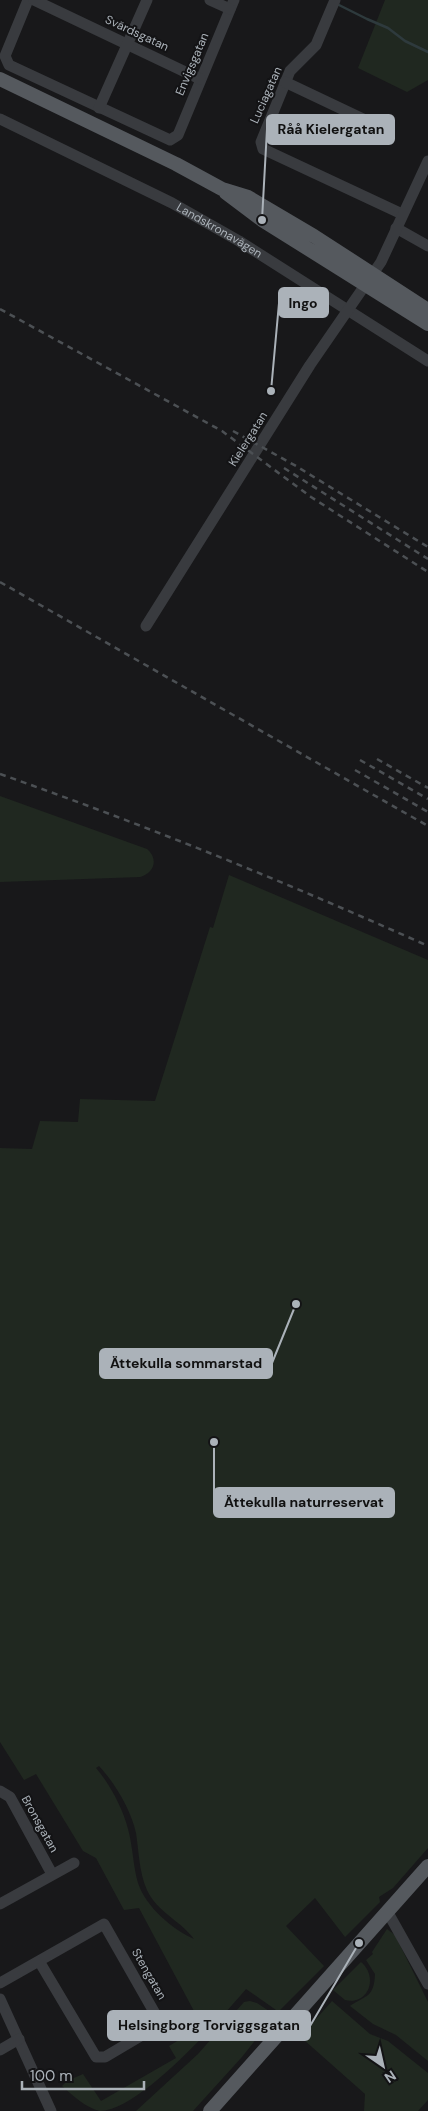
<svg xmlns="http://www.w3.org/2000/svg" width="428" height="2111" viewBox="0 0 428 2111" font-family="'DM Sans',sans-serif">
  <style>
    .green { fill: #202820; fill-rule: evenodd }
    .lines { fill: none; stroke-linecap: round; stroke-linejoin: round }
    .stream { stroke: #2e3a3d; stroke-width: 2.5 }
    .minor { stroke: #393b3f; stroke-width: 11 }
    .major { stroke: #55595e; stroke-width: 14 }
    .rail { stroke: #4c5054; stroke-width: 2.5; stroke-dasharray: 6 5; stroke-linecap: butt }
    .labels { text-anchor: middle; stroke-width: 4; stroke-linejoin: round; paint-order: stroke }
    .street-label { font-size: 12px; fill: #abb2b9; stroke: #131315 }
    .leader { fill: none; stroke: #abb2b9; stroke-width: 2 }
    .callout-dot { fill: #abb2b9; stroke: #131315; stroke-width: 2 }
    .callout { fill: #abb2b9; stroke: #abb2b9; stroke-width: 2 }
    .callout-label { font-size: 14px; text-anchor: middle; font-weight: bold; fill: #111 }
  </style>
  <rect width="100%" height="100%" fill="#18181a"/>
  <path class="green" d="M385,0H428V80L407,92L358,68Z
    M0,796L147,849C159,859 154,873 140,877L0,882Z
    M229,875L428,960V1848L393,1888L379,1897L380,1902L345,1937L315,1898L286,1926L324,1966L279,2011L276,2010L246,1989C222,2017 140,2111 100,2111C86,2108 72,2095 62,2086L67,2081L83,2074L101,2101L176,2058L169,2046L202,2026L139,1908L124,1910L96,1858L83,1851L36,1774L24,1780L0,1742V1148L32,1149L40,1121L78,1122L80,1099L155,1101L210,927L213,928ZM99,1766C115,1783 131,1810 136,1833C139,1852 139,1872 147,1890C157,1912 181,1921 194,1939C172,1929 146,1907 138,1883C133,1866 133,1847 128,1829C123,1809 110,1784 96,1768Z
    M387,1929L395,1935L428,2002V2061L396,2035L373,2024L350,2006C366,1995 374,1998 375,1974L366,1960L373,1954L372,1952Z
    M361,1962C379,1977 368,2006 345,2000L333,1990Z
    M250,2001L257,2003L275,2015L242,2057L193,2111H136L198,2054L244,2002Z
    M332,2001L370,2034L388,2041L428,2073V2100L418,2111H364L365,2094L295,2032L302,2024L308,2028Z"/>
  <g class="lines">
    <path class="stream" d="M337,4L367,19L388,28L405,41L428,52"/>
    <g class="minor">
      <path d="M28,0L5,56L9,65L170,140L178,135L234,0"/>
      <path d="M34,0L200,79"/>
      <path d="M210,0L230,9"/>
      <path d="M335,0L316,45L290,71L261,142L263,149L402,214"/>
      <path d="M285,82L363,119"/>
      <path d="M99,108L147,0"/>
      <path id="s1" d="M0,119L172,203L239,241L428,361"/>
      <path d="M396,228L428,246"/>
      <path d="M146,626L310,365L381,262L428,161"/>
      <path d="M0,1791L10,1797L52,1874"/>
      <path d="M0,1904L74,1863"/>
      <path d="M387,1911L428,1984"/>
      <path d="M0,1983L104,1924L157,2017L158,2022L154,2028L105,2057H96L39,1961"/>
      <path d="M0,1999L51,2111"/>
      <path d="M0,2050L19,2039"/>
    </g>
    <path class="major" d="M0,79L176,164L222,189L248,197L314,236L428,310
      M226,193L262,220L428,324
      M210,2111L428,1866"/>
    <path class="rail" d="M0,309L222,431L311,497L428,572
      M233,431L296,466L428,547
      M284,468L428,559
      M0,582L428,826
      M377,759L428,788
      M360,760L428,799
      M355,770L428,812
      M0,774C145,825 288,883 428,946"/>
  </g>
  <g class="labels">
    <g class="street-label">
      <text transform="translate(137 33) rotate(25)" y="4">Svärdsgatan</text>
      <text transform="translate(192 64) rotate(-67)" y="4">Envigsgatan</text>
      <text transform="translate(266 95) rotate(-66)" y="4">Luciagatan</text>
      <text dy="4" stroke="none"><textPath href="#s1" startOffset="246">Landskronavägen</textPath></text>
      <text transform="translate(248 439) rotate(-58)" y="4">Kielergatan</text>
      <text transform="translate(40 1824) rotate(61)" y="4">Bronsgatan</text>
      <text transform="translate(149 1974) rotate(60)" y="4">Stengatan</text>
    </g>
  </g>
  <path class="leader" d="M262 220L267 129M271 391L279 303M296 1304L272 1363M214 1442L214 1502M359 1943L310 2026"/>
  <g class="callout-dot">
    <circle cx="262" cy="220" r="5"/>
    <circle cx="271" cy="391" r="5"/>
    <circle cx="296" cy="1304" r="5"/>
    <circle cx="214" cy="1442" r="5"/>
    <circle cx="359" cy="1943" r="5"/>
  </g>
  <g class="callout">
    <rect x="267" y="115" width="127" height="29" rx="5"/>
    <rect x="279" y="288" width="49" height="29" rx="5"/>
    <rect x="100" y="1349" width="172" height="29" rx="5"/>
    <rect x="214" y="1488" width="180" height="29" rx="5"/>
    <rect x="108" y="2011" width="202" height="29" rx="5"/>
  </g>
  <g class="callout-label">
    <text x="331" y="134">Råå Kielergatan</text>
    <text x="303" y="308">Ingo</text>
    <text x="186" y="1368">Ättekulla sommarstad</text>
    <text x="304" y="1507">Ättekulla naturreservat</text>
    <text x="209" y="2030">Helsingborg Torviggsgatan</text>
  </g>
  <g transform="translate(383 2066) rotate(146)" stroke="#131315" stroke-width="4" paint-order="stroke">
  <path d="M0-4L9 19L0 12L-9 19Z" fill="#abb2b9"/>
  <text y="-8" font-size="14" font-weight="bold" text-anchor="middle" fill="#abb2b9">N</text>
  </g>
  <path d="M22 2081v8h122v-8" fill="none" stroke="#abb2b9" stroke-width="2.5"/>
  <text x="30" y="2081" font-size="15" fill="#abb2b9" stroke="#131315" stroke-width="4" paint-order="stroke">100 m</text>
</svg>
